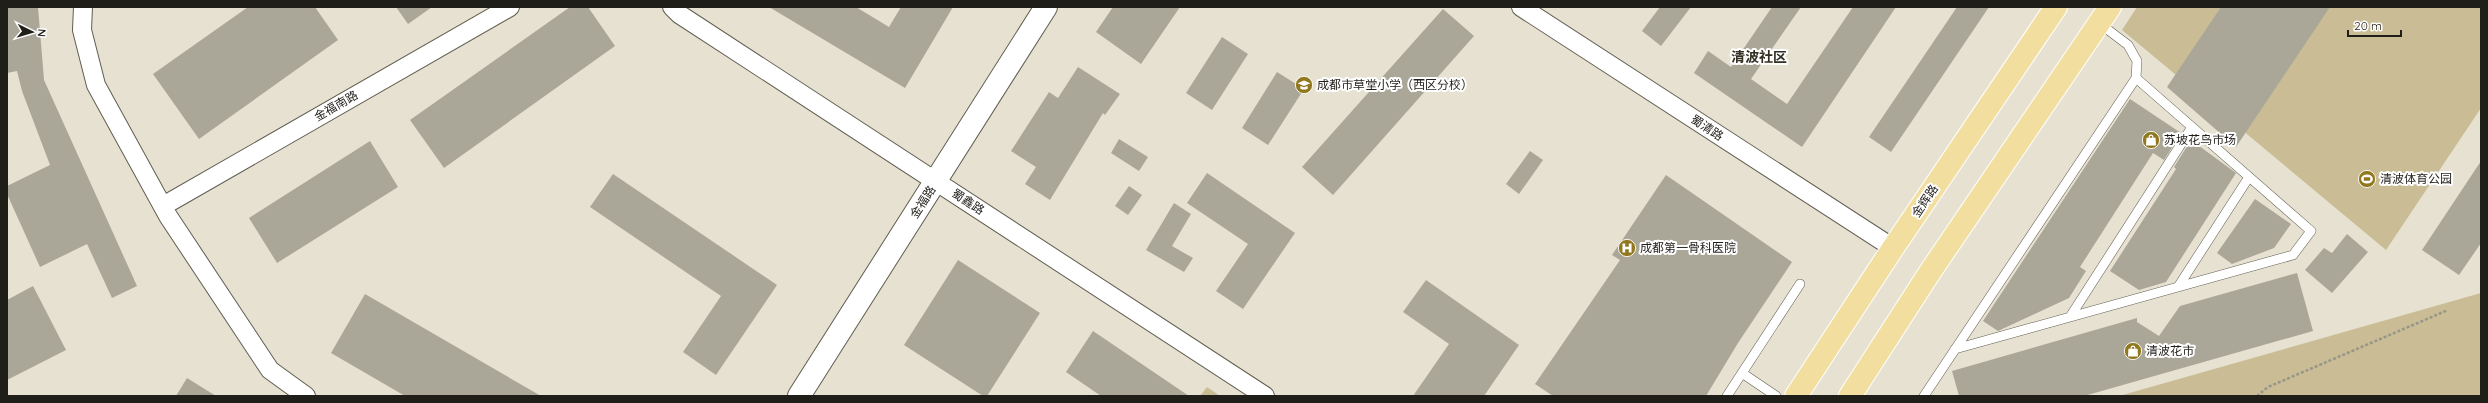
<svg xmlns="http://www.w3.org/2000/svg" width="2488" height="403" viewBox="0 0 2488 403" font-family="Quicksand,'Noto Sans SC',sans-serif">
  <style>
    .green { fill: #cabd95 }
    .building { fill: #aba798 }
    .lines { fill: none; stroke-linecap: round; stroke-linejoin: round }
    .lane-casing { stroke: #615d50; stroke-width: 10 }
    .street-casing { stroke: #615d50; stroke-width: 20 }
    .secondary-casing { stroke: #615d50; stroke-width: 24 }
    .primary-casing { stroke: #fff; stroke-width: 24 }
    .path { stroke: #989589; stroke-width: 2.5; stroke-dasharray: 3 2; stroke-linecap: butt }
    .lane { stroke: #fff; stroke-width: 9 }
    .street { stroke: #fff; stroke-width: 18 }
    .secondary { stroke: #fff; stroke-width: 22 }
    .primary { stroke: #f2dfa0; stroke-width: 22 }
    .labels { text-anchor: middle; stroke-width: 4; stroke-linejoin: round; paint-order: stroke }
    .poi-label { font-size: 12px; fill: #201e19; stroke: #fff; text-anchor: start }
    .street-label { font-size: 12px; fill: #201e19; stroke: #fff }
    .quarter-label { font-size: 14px; font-weight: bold; fill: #322e22; stroke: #fff }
  </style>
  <rect width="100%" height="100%" fill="#e6e1d1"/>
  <path class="green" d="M2137,7H2481V108L2386,250L2122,30Z
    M2481,293V396H2119Z
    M1207,387L1220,396H1200Z"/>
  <path class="building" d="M7,7H38L44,80L137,286L112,298L87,244L40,267L7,194V186L50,165L22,91L17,71L7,73Z
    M248,7H315L338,40L199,139L153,74Z
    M396,7H432L408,24Z
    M570,7H588L615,46L444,168L410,120Z
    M769,7H856L889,27L901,7H953L905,88Z
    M1113,7H1180L1141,64L1096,32Z
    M1660,7H1691L1661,46L1642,31Z
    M1772,7H1801L1751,79L1787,104L1853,7H1896L1802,147L1694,73L1708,51L1731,67Z
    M1957,7H1989L1891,152L1869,137Z
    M2221,7H2330L2236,147L2167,87Z
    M1443,9L1474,36L1333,195L1302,167Z
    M1222,37L1248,54L1212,110L1186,93Z
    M1078,67L1120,94L1105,115L1103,113L1050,200L1025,184L1036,167L1011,151L1049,92L1058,98Z
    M1277,72L1304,89L1268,145L1242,128Z
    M2130,99L2181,133L2164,160L2153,153L2080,267L2086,271L2069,298L1998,331L1983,321Z
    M1119,139L1148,157L1139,171L1111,153Z
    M2191,140L2236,173L2166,282L2139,290L2110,271L2176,169L2174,167Z
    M370,141L398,187L277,263L249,218Z
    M1530,151L1543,160L1519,194L1506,184Z
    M2481,161V243L2459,275L2422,250Z
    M1207,173L1295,233L1243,309L1216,291L1248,244L1187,203Z
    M613,174L777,285L716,375L683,352L721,296L590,207Z
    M1666,175L1792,262L1738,343L1706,396H1553L1535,384L1620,260L1612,255Z
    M1129,186L1142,195L1128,215L1115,206Z
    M2255,199L2291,224L2274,248L2232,264L2217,253Z
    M1174,203L1191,214L1172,246L1193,258L1184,272L1146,250Z
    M2347,234L2368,252L2332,293L2305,270L2324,248L2332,253Z
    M958,260L1040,313L987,396H983L904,345Z
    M2297,273L2313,331L2084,396H1959L1952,371L2137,318V322L2159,336L2180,306Z
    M1426,280L1519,345L1484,396H1413L1449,344L1403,312Z
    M33,286L66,350L7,380V300Z
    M365,294L541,396H405L331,353Z
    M1093,331L1189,396H1101L1066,372Z
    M187,378L216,396H176Z"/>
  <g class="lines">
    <defs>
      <path id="lane" d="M2178,287L2249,177
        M2070,317L2192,127
        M1955,349L2293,255L2311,231L2136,78
        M1742,373L1776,396
        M1727,396L1800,284
        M1924,396L2136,78L2137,61L2128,45L2099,23"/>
      <path id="street" d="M83,7L82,30L96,85L168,216L270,370L306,396
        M672,7L679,14L1265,396
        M1521,7L1893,248
        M163,206L510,7"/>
      <path id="secondary" d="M799,396L1046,7"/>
      <path id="primary" d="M1796,396L1893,248L2056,7
        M1850,396L1930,272L2110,7"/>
    </defs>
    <use href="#lane" class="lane-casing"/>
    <use href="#street" class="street-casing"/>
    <use href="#secondary" class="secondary-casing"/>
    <use href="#primary" class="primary-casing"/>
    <path class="path" d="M2257,396L2268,387L2448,310"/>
    <use href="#lane" class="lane"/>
    <use href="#street" class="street"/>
    <use href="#secondary" class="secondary"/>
    <use href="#primary" class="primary"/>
  </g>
  <defs>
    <symbol id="school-disc" viewBox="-11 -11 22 22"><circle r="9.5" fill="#91781e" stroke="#fff"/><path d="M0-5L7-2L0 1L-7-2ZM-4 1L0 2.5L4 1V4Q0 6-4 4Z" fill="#fff"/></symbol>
    <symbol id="shop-disc" viewBox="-11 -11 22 22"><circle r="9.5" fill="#91781e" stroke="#fff"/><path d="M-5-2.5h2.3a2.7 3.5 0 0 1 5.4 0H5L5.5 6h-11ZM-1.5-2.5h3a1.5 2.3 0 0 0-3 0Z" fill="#fff"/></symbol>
    <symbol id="stadium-disc" viewBox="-11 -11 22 22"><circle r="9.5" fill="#91781e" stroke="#fff"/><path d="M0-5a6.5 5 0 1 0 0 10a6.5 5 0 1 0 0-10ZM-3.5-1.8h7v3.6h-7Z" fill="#fff"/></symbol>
    <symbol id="hospital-disc" viewBox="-11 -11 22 22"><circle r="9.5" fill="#91781e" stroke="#fff"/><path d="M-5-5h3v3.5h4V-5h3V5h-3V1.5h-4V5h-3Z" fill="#fff"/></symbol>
  </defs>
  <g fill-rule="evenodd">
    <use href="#school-disc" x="1294" y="75" width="20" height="20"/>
    <use href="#shop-disc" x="2141" y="130" width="20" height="20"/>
    <use href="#stadium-disc" x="2357" y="169" width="20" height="20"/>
    <use href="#hospital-disc" x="1617" y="238" width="20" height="20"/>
    <use href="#shop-disc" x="2123" y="341" width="20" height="20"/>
  </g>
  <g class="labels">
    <g class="poi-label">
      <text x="1317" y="89">成都市草堂小学（西区分校）</text>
      <text x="2164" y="144">苏坡花鸟市场</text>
      <text x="2380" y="183">清波体育公园</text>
      <text x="1640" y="252">成都第一骨科医院</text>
      <text x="2146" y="355">清波花市</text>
    </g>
    <g class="street-label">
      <text transform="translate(336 106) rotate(-30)" y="4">金福南路</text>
      <text transform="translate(1707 128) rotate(33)" y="4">蜀清路</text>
      <text transform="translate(1925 201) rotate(-56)" y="4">金辉路</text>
      <text transform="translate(923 202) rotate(-57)" y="4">金福路</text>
      <text transform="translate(968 202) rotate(33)" y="4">蜀鑫路</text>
    </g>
    <g class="quarter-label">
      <text x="1759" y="62">清波社区</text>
    </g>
  </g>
  <rect width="2488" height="403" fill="none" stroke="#201e19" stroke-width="16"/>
  <g transform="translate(32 32) rotate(95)" stroke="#ffffff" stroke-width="3" paint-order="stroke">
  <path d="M0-3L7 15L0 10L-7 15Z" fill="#201e19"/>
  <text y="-6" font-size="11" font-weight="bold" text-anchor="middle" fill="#201e19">N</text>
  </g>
  <path d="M2348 30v6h53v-6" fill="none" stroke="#201e19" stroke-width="2"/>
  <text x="2354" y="30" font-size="12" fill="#201e19" stroke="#ffffff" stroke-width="3" paint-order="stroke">20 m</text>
</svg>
